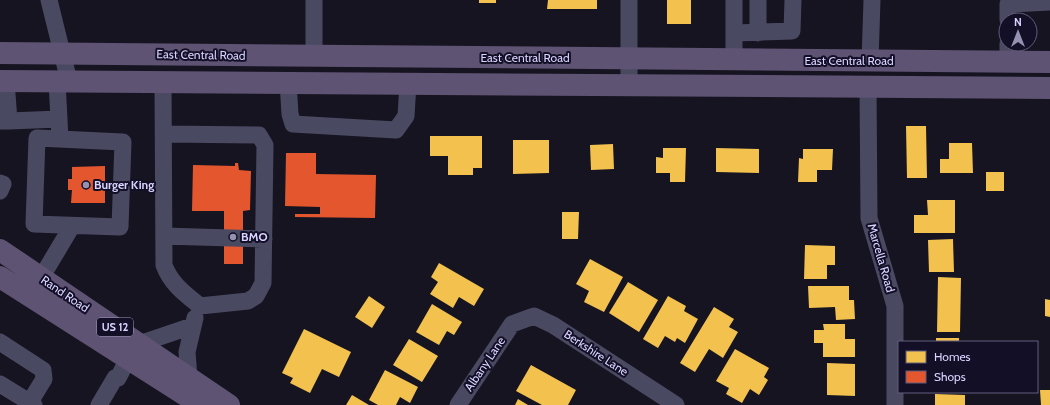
<svg xmlns="http://www.w3.org/2000/svg" width="1050" height="405" viewBox="0 0 1050 405" font-family="Cabin,sans-serif">
  <style>
    .homes { fill: #f2c14e }
    .shops { fill: #e4572e }
    .lines { fill: none; stroke-linecap: round; stroke-linejoin: round }
    .minor { stroke: #4a4962; stroke-width: 17 }
    .major { stroke: #5e5373; stroke-width: 22 }
    .poi-dot { fill: #9591b1; stroke: #130f26; stroke-width: 1.5 }
    .labels { text-anchor: middle; stroke-width: 4; stroke-linejoin: round; paint-order: stroke }
    .shield { fill: #130f26; stroke: #9e99be; stroke-width: 1 }
    .shield-label { font-size: 11px; font-weight: bold; fill: #d9d4ff }
    .street-label { font-size: 12px; fill: #d9d4ff; stroke: #130f26 }
    .poi-label { font-size: 12px; font-weight: bold; fill: #d9d4ff; stroke: #130f26; text-anchor: start }
  </style>
  <rect width="100%" height="100%" fill="#161421"/>
  <path class="homes" d="M479,0H496V3H479Z
    M548,0H597V9H547Z
    M667,0H691V24H667Z
    M906,126H926L927,178H907Z
    M430,136H482V168H473V175H448V156H430Z
    M513,140H549V173L513,174Z
    M949,143H972L973,173H940V159H949Z
    M613,144L614,169L591,170L590,145Z
    M663,148H686L685,182H670V173H656V157L663,158Z
    M716,148L759,149V173L716,172Z
    M803,149H833L832,170H817V182H798L799,158L803,159Z
    M986,172H1004V191H986Z
    M927,200H955V233H914V215H928Z
    M562,212H579L578,239H562Z
    M953,239L954,272H929L928,240Z
    M805,245L835,246V265H827V279H804Z
    M590,259L623,277L604,312L584,302L589,291L576,284Z
    M439,263L484,289L474,306L459,297L453,308L430,294L438,282L431,277Z
    M938,277L961,278L960,332H937Z
    M628,282L658,300L639,332L609,313Z
    M808,286H849V300H854L855,319L836,320L835,307L809,308Z
    M369,296L385,307L372,328L355,317Z
    M668,296L686,306L684,311L698,319L685,343L677,338L675,342L665,336L658,348L643,339Z
    M1045,299L1050,300V317L1045,316Z
    M432,304L462,322L454,335L447,331L439,345L416,332Z
    M714,307L734,319L729,327L738,332L723,358L709,349L695,372L680,363Z
    M823,324H845V339H855V357H823V343H814V330H824Z
    M304,329L351,352L339,377L322,369L310,393L290,383L293,378L282,373Z
    M936,338H959V342H936Z
    M409,339L438,356L422,382L393,365Z
    M735,349L769,368L764,377L768,380L759,395L750,389L742,403L726,394L729,388L716,381Z
    M827,363L855,364V396L827,395Z
    M531,365L576,390L568,405H542L516,391Z
    M385,370L418,387L410,403L400,397L396,405H378L369,400Z
    M1040,390H1050V405H1041Z
    M935,394L965,395V405H935Z
    M352,395L369,405H346Z
    M518,399L528,405H515Z"/>
  <path class="shops" d="M286,153H316V174L376,175L375,218L295,217V214H320V207L285,206Z
    M235,163H238L239,170L251,171L250,210L243,211V264H224V211H192L193,165L235,166Z
    M105,166V203H71L72,190H68V179H72V167Z"/>
  <g class="lines">
    <path class="minor" d="M49,0L69,81
      M758,0V33
      M1008,20V4L1050,2
      M735,33L792,31L793,0
      M314,57V0
      M734,60V0
      M870,61L872,0
      M1008,62V44
      M57,81L60,139
      M163,82L164,265C171,284 185,294 200,306L248,301L256,296L263,283L265,145L259,135L164,134
      M288,82L290,114L293,124L396,130L406,116L408,83
      M629,85V0
      M868,87L869,218L895,306V405
      M0,121H9L6,81
      M9,121L59,119
      M37,138L123,142L120,227L34,224Z
      M0,183L3,184L0,191
      M164,236L264,239
      M41,278L72,226
      M0,342L43,370L44,379L30,402
      M189,378L187,352L195,318
      M0,384L34,405
      M99,405L115,378H118L128,359L139,344L192,326
      M458,405L512,324L534,316L553,325L676,405"/>
    <path class="major" d="M0,53L1050,62
      M0,81L1050,88
      M0,250L229,405
      M0,277L201,405"/>
  </g>
  <g class="poi-dot">
    <circle cx="86" cy="185" r="4"/>
    <circle cx="233" cy="237" r="4"/>
  </g>
  <g class="labels">
    <rect class="shield" x="97" y="318" width="36" height="18" rx="3"/>
    <g class="shield-label">
      <text x="115" y="331">US 12</text>
    </g>
    <g class="street-label">
      <text transform="translate(201 55) rotate(1)" y="4">East Central Road</text>
      <text x="525" y="62">East Central Road</text>
      <text x="849" y="65">East Central Road</text>
      <text transform="translate(881 258) rotate(74)" y="4">Marcella Road</text>
      <text transform="translate(65 294) rotate(34)" y="4">Rand Road</text>
      <text transform="translate(596 353) rotate(33)" y="4">Berkshire Lane</text>
      <text transform="translate(485 364) rotate(-56)" y="4">Albany Lane</text>
    </g>
    <g class="poi-label">
      <text x="94" y="189">Burger King</text>
      <text x="241" y="241">BMO</text>
    </g>
  </g>
  <rect x="898" y="341" width="140" height="52" fill="#130f26" stroke="#625e7d"/>
  <rect x="906" y="351" width="20" height="12" fill="#f2c14e" stroke="#625e7d"/>
  <text x="934" y="361" font-size="12" fill="#d9d4ff">Homes</text>
  <rect x="906" y="371" width="20" height="12" fill="#e4572e" stroke="#625e7d"/>
  <text x="934" y="381" font-size="12" fill="#d9d4ff">Shops</text>
  <g transform="translate(1018 32)"><circle r="19" fill="#130f26" stroke="#625e7d"/>
  <path d="M0-3L7 15L0 10L-7 15Z" fill="#9591b1"/>
  <text y="-6" font-size="11" font-weight="bold" text-anchor="middle" fill="#d9d4ff">N</text>
  </g>
</svg>
